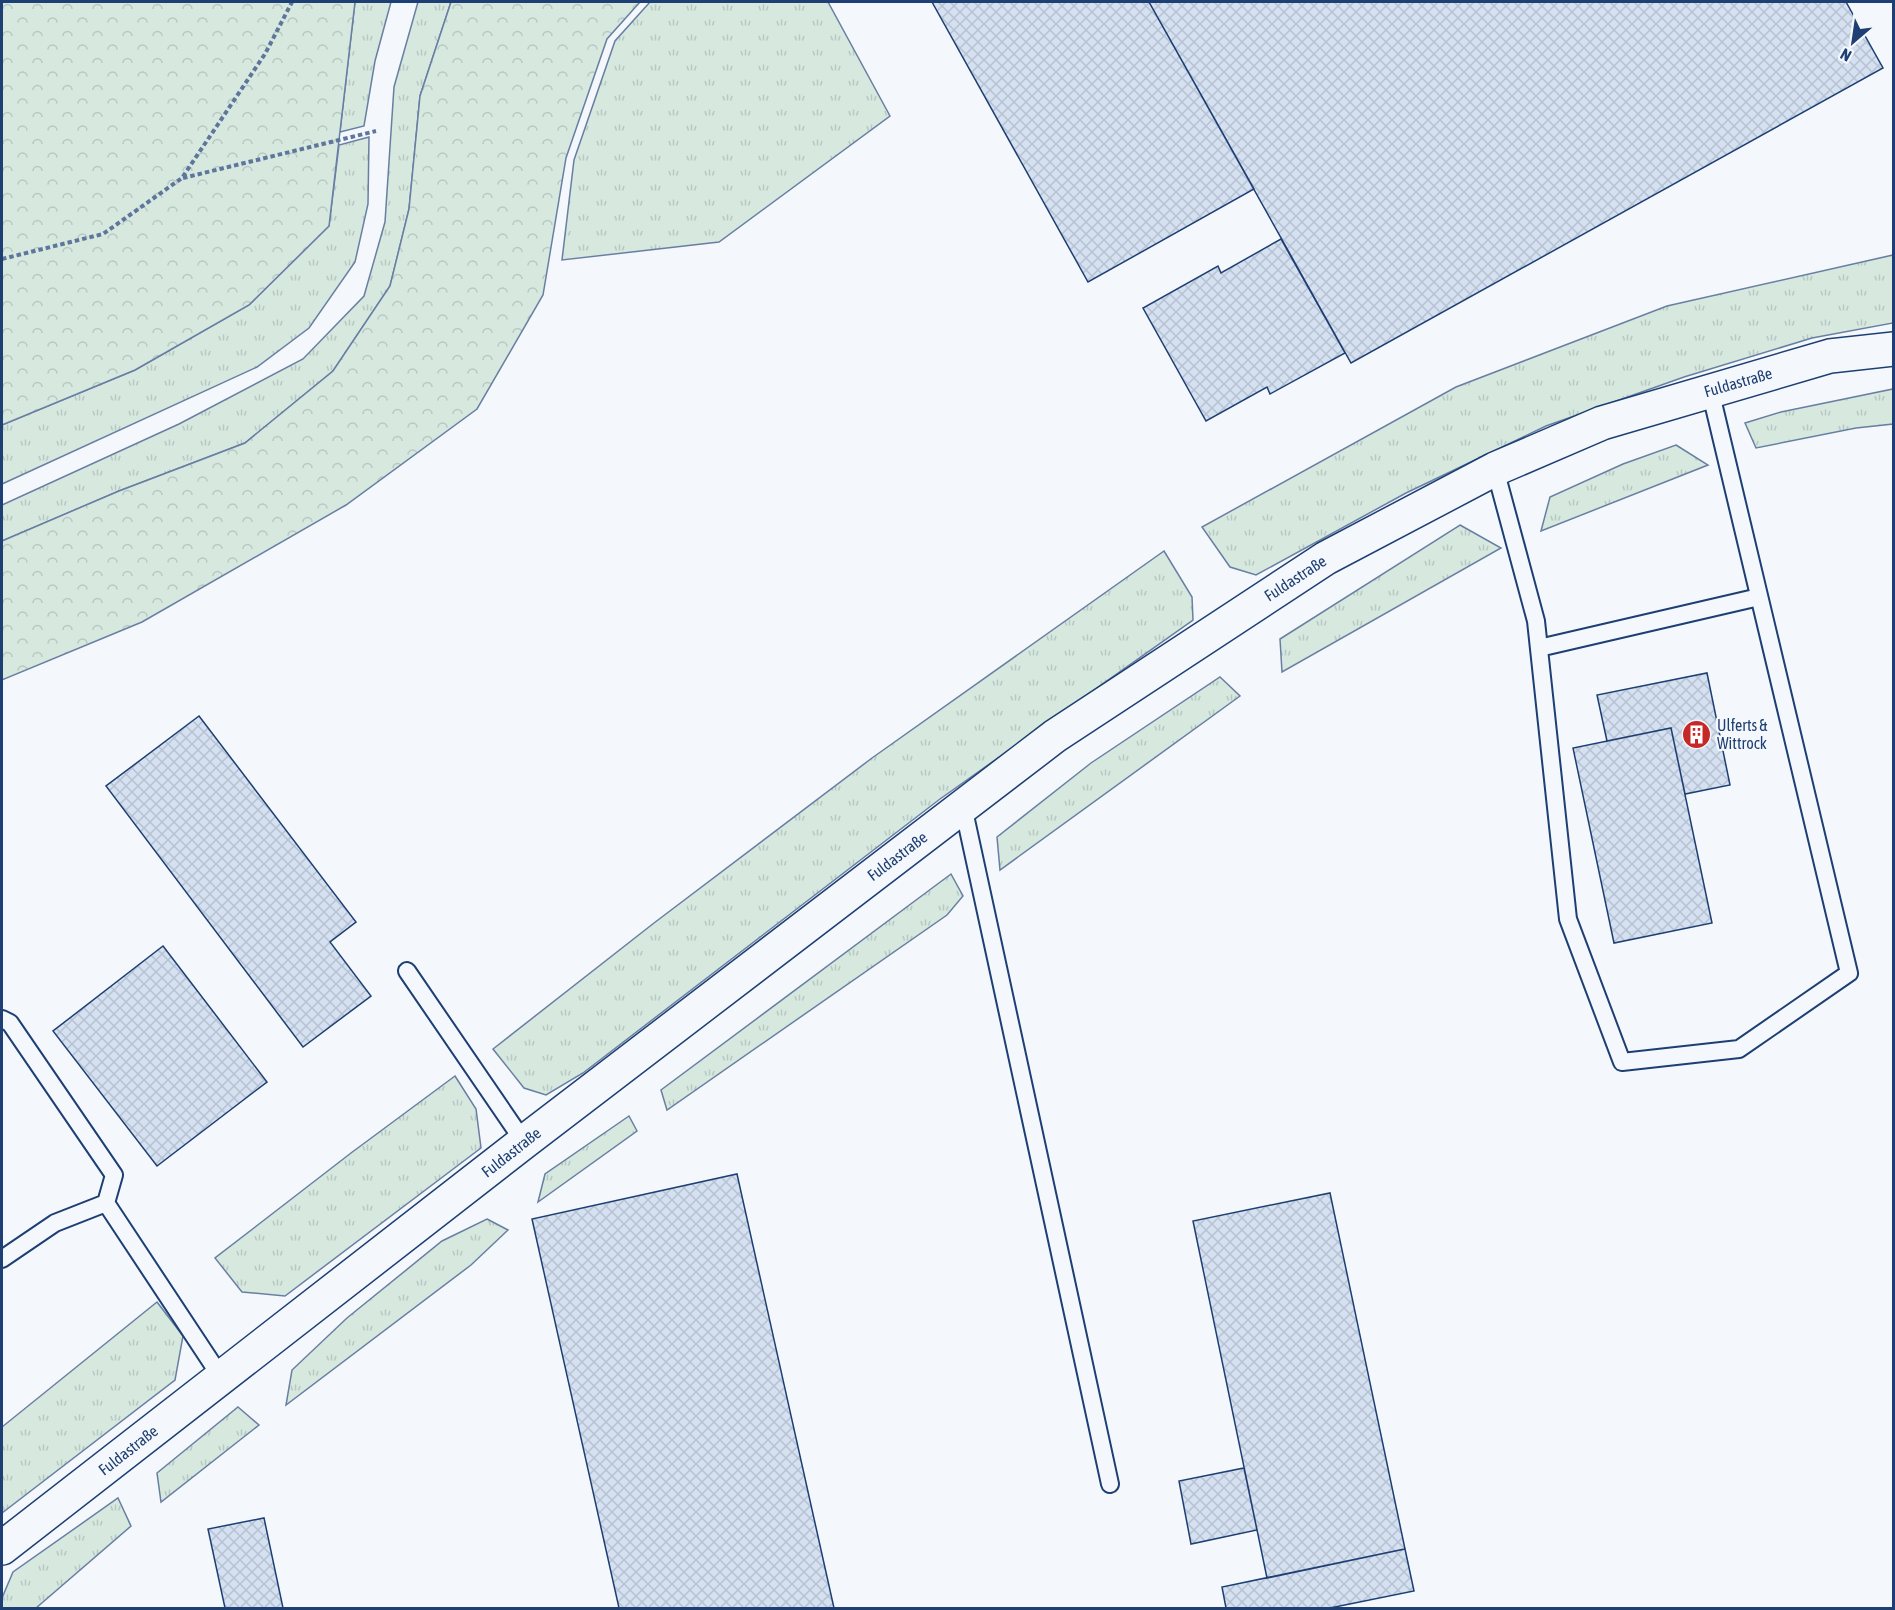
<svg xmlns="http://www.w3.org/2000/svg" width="1895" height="1610" viewBox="0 0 1895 1610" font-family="'Asap Condensed',sans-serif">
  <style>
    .grass { fill: url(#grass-tufts); stroke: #687fa3; stroke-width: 1.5 }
    .forest { fill: url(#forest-crowns); stroke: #687fa3; stroke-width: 1.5 }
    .building { fill: url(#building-cross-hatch); stroke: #1d3f73; stroke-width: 1.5 }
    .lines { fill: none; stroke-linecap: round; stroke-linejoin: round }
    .service-casing { stroke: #1d3f73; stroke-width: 20 }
    .minor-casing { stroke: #1d3f73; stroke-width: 36 }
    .path { stroke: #5e769c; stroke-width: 4; stroke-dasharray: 4.5 3; stroke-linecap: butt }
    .service { stroke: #f4f7fb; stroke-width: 16 }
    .minor { stroke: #f4f7fb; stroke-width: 33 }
    .labels { text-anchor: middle; stroke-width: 4.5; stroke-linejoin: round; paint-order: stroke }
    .street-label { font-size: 16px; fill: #1d3f73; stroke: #f4f7fb }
    .poi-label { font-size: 16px; fill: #1d3f73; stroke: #f4f7fb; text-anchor: start }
  </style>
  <defs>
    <pattern id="grass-tufts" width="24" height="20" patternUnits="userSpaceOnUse" patternTransform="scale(1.5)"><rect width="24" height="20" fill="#d7e8df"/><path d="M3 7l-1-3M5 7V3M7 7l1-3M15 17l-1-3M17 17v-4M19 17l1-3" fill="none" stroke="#b8c8c3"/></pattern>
    <pattern id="forest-crowns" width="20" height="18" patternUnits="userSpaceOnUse" patternTransform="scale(1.5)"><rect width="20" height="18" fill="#d7e8df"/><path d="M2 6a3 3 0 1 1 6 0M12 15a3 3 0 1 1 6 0" fill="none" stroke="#b8c8c3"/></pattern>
    <pattern id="building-cross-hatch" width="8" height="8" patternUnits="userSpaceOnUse" patternTransform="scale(1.5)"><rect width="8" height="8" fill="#d5e0f0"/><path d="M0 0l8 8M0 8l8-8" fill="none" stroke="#b6c1d1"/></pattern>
  </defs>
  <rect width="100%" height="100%" fill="#f4f7fb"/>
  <path class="grass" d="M355,2H391L375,61L364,126L340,132Z
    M418,2H451L420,96L409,209L390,286L333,371L245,443L119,491L2,541V505L179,424L303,359L364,296L385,222L394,87Z
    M650,2H828L890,116L719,242L562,260L574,160L615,41Z
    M369,137L368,204L355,262L309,328L257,367L2,484V425L135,370L249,305L329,226L339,145Z
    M1893,255V323L1812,338L1684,377L1546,426L1406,493L1256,575L1230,567L1202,527L1456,387L1667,306Z
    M1893,389V424L1856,428L1756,448L1745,423L1781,412Z
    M1676,445L1708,465L1541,531L1550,497L1623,464Z
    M1460,525L1501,548L1282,672L1280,639Z
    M1164,551L1192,597L1193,620L940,799L583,1073L546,1095L524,1088L493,1049L654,923L872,758Z
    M1220,677L1240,696L1000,870L997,837L1091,763Z
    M951,874L963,896L947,915L667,1110L661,1090Z
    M455,1076L476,1109L481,1148L285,1296L242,1292L215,1258L351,1153Z
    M629,1116L637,1131L538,1202L545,1174Z
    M487,1219L508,1230L471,1265L286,1405L292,1370L347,1318L442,1241Z
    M157,1302L183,1336L175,1380L2,1513V1427Z
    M238,1407L259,1425L161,1502L157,1473Z
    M118,1498L131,1526L36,1608H2V1598L13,1572Z"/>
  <path class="forest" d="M2,2H355L329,226L249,305L135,370L2,425Z
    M451,2H640L607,39L566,158L543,295L477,409L346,505L142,622L2,680V541L119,491L245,443L333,371L390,286L409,209L420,96Z"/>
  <path class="building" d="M932,2H1149L1254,189L1088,282Z
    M1149,2H1846L1883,68L1351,363Z
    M1281,239L1345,353L1270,394L1267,387L1206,421L1143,308L1218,266L1221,273Z
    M1707,673L1730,785L1685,794L1671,728L1607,741L1597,695Z
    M199,716L356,922L330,942L371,996L303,1047L106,786Z
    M1671,728L1712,923L1614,943L1573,748Z
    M163,946L267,1082L157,1166L53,1031Z
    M737,1174L834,1608H619L532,1219Z
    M1330,1193L1405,1549L1267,1578L1193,1221Z
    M1244,1468L1257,1530L1191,1544L1179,1481Z
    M264,1518L283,1608H225L208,1529Z
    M1405,1549L1414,1591L1330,1608H1226L1222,1587Z"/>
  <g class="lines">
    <defs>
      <path id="service" d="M1495,469L1536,621L1568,919L1622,1062L1739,1049L1849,973L1710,390
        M1539,648L1759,597
        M963,806L1110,1484
        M407,971L524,1142
        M2,1019L10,1023L114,1175L106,1203L221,1377
        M2,1259L55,1223L106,1203"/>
      <path id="minor" d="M2,1548L524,1142L1055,736L1326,558L1495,469L1602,423L1830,356L1894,349"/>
    </defs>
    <use href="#service" class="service-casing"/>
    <use href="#minor" class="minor-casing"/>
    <path class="path" d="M183,178L376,131
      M2,259L103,234L182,178L265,54L292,2"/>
    <use href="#service" class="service"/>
    <use href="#minor" class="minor"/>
  </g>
  <defs>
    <symbol id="building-disc" viewBox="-11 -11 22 22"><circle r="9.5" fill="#c62828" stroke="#f4f7fb"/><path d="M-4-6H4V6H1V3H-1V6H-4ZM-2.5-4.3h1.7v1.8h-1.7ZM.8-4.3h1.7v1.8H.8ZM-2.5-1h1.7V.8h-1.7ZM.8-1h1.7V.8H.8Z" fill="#fff"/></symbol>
  </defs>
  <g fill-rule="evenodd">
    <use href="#building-disc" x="1680" y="718" width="33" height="33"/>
  </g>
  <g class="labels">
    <g class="street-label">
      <text transform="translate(1738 382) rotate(-16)" y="6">Fuldastraße</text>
      <text transform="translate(1295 578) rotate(-33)" y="6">Fuldastraße</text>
      <text transform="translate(897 856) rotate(-37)" y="6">Fuldastraße</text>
      <text transform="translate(511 1152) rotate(-38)" y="6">Fuldastraße</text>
      <text transform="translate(128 1450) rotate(-38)" y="6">Fuldastraße</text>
    </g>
    <g class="poi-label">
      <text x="1717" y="731">Ulferts &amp;<tspan x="1717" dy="18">Wittrock</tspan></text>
    </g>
  </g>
  <rect width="1895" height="1610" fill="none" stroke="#1d3f73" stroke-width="6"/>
  <g transform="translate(1853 42) rotate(209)" stroke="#f4f7fb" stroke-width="4.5" paint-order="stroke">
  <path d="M0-4.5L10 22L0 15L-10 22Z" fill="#1d3f73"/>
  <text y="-9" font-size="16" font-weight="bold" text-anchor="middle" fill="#1d3f73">N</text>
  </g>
</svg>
